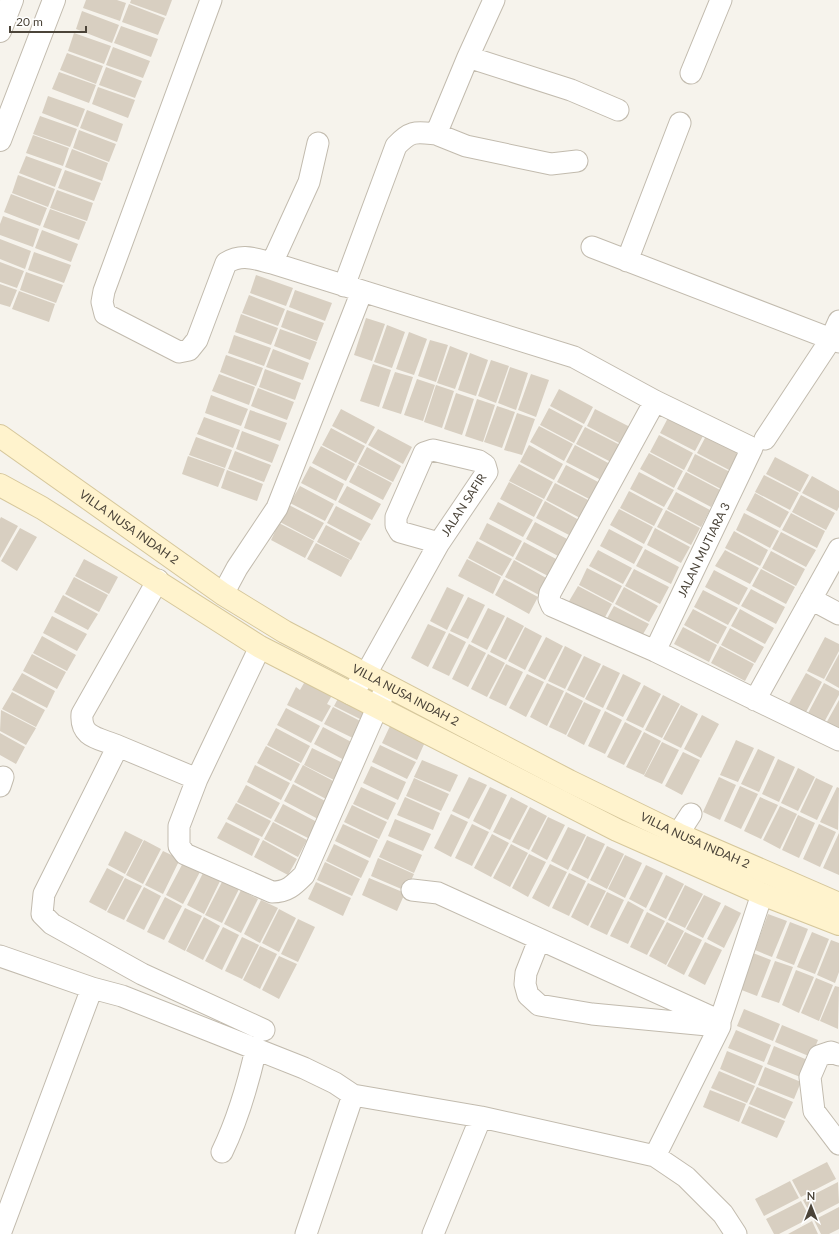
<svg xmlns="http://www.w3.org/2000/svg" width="839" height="1234" viewBox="0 0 839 1234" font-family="Lato,sans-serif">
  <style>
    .building { fill: #d8cfc1 }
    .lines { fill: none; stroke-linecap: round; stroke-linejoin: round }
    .minor-casing { stroke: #c2bbae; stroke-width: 23 }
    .tertiary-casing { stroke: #c2bbae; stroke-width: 24 }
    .secondary-casing { stroke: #d6c79b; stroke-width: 24 }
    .minor { stroke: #fff; stroke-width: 21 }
    .tertiary { stroke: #fff; stroke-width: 22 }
    .secondary { stroke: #fff3cd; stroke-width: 22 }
    .labels { text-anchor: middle; stroke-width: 3.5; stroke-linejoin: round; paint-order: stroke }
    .street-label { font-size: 12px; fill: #4b4439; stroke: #fff }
  </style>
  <rect width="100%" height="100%" fill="#f6f3ec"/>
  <path class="building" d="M86,0H117L126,3L120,21L83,8Z
    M131,0H172L166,16L130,3Z
    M129,4L165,18L158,35L122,22Z
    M82,11L119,25L112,43L76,29Z
    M121,26L158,39L151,57L114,43Z
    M74,33L111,46L104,64L68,51Z
    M113,47L150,61L143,78L106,65Z
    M67,53L103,66L96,84L60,70Z
    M106,67L142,81L135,98L99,85Z
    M59,72L96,85L89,103L52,89Z
    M98,87L135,100L128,118L92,104Z
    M48,96L85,109L78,127L42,113Z
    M87,110L123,124L117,142L80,128Z
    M40,116L77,129L70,147L33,134Z
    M79,130L116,144L109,162L73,148Z
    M33,135L69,148L63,166L26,153Z
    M72,149L108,163L102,181L65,167Z
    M26,156L62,169L55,187L19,173Z
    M65,170L101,183L94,201L58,188Z
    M18,175L55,189L48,207L12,193Z
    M57,190L93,203L87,221L50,208Z
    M11,194L47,208L40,226L4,212Z
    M50,209L86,222L79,240L43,227Z
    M3,216L39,229L33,247L0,235V224Z
    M42,230L78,244L71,262L35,248Z
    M0,239L31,251L25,269L0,259Z
    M34,252L71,265L64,283L28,270Z
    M0,262L24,271L17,288L0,282Z
    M26,272L63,285L56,303L20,290Z
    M256,275L293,288L286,306L250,293Z
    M0,284L17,290L10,307L0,304Z
    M295,290L332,303L325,321L289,307Z
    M19,291L55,304L49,322L12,309Z
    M249,295L285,309L278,326L242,313Z
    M287,310L324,323L317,341L281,327Z
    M241,314L278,328L271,345L235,332Z
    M366,318L385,324L372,361L354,355Z
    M387,325L405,332L392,368L374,362Z
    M280,329L317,342L310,360L274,346Z
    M409,332L427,339L414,375L396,369Z
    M234,335L271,348L264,366L228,353Z
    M430,340L448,345L436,382L418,376Z
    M450,346L468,353L455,389L437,383Z
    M273,349L309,363L303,380L266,367Z
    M470,353L488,360L476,396L458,390Z
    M226,355L263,368L256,386L220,372Z
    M491,360L509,366L496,403L478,396Z
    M373,364L391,370L379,407L360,401Z
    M510,367L528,373L516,410L498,403Z
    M265,369L301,383L295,400L259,387Z
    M395,372L413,377L401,414L382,408Z
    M219,374L255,387L249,405L212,391Z
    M531,374L549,380L536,417L518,410Z
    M417,379L435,385L423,421L404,415Z
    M436,385L454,391L442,428L424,422Z
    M258,388L294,402L287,420L251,406Z
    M559,389L593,407L584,424L550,406Z
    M456,393L474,399L462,435L444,429Z
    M211,395L248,409L241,426L205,413Z
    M477,399L495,405L483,442L465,436Z
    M497,406L515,412L502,448L484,442Z
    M549,408L583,426L574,443L540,425Z
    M341,409L375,427L366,444L332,426Z
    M595,409L630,427L621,444L587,426Z
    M250,410L287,423L280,441L244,428Z
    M517,413L535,419L522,455L504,450Z
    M669,416L704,434L695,451L660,433Z
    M204,417L240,430L233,448L197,434Z
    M539,426L573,444L564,461L530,442Z
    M585,427L620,445L611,462L576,444Z
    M331,428L365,446L356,463L322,445Z
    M378,429L412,447L403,464L368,445Z
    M242,431L279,445L272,463L236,449Z
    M659,435L693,453L684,470L650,452Z
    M706,436L740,454L731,471L697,453Z
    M196,437L232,450L225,468L189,455Z
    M529,445L563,464L554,480L520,462Z
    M575,445L610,464L601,480L566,462Z
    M321,446L355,464L346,481L312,463Z
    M367,447L401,466L393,482L358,464Z
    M235,451L271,465L264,482L228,469Z
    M649,453L683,471L674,488L640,469Z
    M695,454L730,472L721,489L687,471Z
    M188,456L225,469L218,487L182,474Z
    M775,457L809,475L800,492L766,474Z
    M519,464L553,482L544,499L509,481Z
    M358,465L392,483L383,500L349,482Z
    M566,465L600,483L591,500L557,482Z
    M310,466L344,484L336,501L301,483Z
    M227,470L263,484L257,501L221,488Z
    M639,472L674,490L664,507L630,489Z
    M686,472L720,490L711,507L677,489Z
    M764,475L799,493L790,510L755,492Z
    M812,476L839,491V507L837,511L802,493Z
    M509,482L543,500L534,517L500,499Z
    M555,483L590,501L580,518L546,500Z
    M300,486L334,504L325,521L290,503Z
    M347,486L381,504L372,520L338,502Z
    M629,491L663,509L654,526L620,508Z
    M676,492L710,510L701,527L667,509Z
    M755,493L789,512L780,528L746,510Z
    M801,495L835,513L826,530L792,512Z
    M545,501L579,520L571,536L536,518Z
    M498,502L533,520L523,537L489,519Z
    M289,505L324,523L314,540L280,522Z
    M336,506L371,524L361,541L327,523Z
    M619,509L653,527L644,544L610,525Z
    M666,510L700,528L691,545L657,527Z
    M744,513L779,531L770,548L736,530Z
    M791,513L825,531L817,548L782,530Z
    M1,517L18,526L0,558V519Z
    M535,522L569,540L560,557L526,539Z
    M279,523L314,541L305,558L271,540Z
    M487,523L522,541L513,557L479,539Z
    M326,525L360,543L351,560L317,542Z
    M20,528L37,537L17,571L1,561Z
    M655,528L690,547L681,563L647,545Z
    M609,529L643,547L634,564L600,546Z
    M734,531L768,550L760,566L725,548Z
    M781,532L816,550L806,567L772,549Z
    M477,541L512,559L502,576L468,558Z
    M524,542L558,560L550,577L515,559Z
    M316,543L350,560L341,577L307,559Z
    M645,549L679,567L671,584L636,566Z
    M598,550L632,568L623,584L589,566Z
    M725,550L759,568L750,584L715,566Z
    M771,551L805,569L796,586L762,568Z
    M84,559L118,577L109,594L75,576Z
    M467,559L501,577L493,594L458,576Z
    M514,560L548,579L539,595L505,577Z
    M587,568L622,586L613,603L579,585Z
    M634,569L669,587L660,604L625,586Z
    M761,569L795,587L786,604L752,586Z
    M714,570L748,588L739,605L705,587Z
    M74,577L108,595L99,612L65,594Z
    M504,579L538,597L529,614L495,595Z
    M578,586L612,604L603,621L568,603Z
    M447,587L464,595L447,630L430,621Z
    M624,587L658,606L649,622L615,604Z
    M751,589L785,607L776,624L741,606Z
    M703,590L738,608L728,625L694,607Z
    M63,595L98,614L88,630L54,612Z
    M468,597L485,605L468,639L450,631Z
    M614,606L649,624L639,641L605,622Z
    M488,608L505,616L487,650L471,642Z
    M693,609L727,627L718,644L684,625Z
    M740,609L774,628L765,644L731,626Z
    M52,616L87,634L77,651L43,633Z
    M507,617L524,626L506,660L490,652Z
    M428,624L446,632L428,667L411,658Z
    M525,627L542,636L525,670L508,661Z
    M683,627L717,645L709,662L674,644Z
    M730,628L764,647L755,663L721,645Z
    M449,633L466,642L449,676L432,668Z
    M42,636L76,655L67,671L33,653Z
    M546,637L563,646L545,680L528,671Z
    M825,637L839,644V651L824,679L807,671Z
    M469,644L486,653L468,687L452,679Z
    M565,646L582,655L565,689L548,681Z
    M720,646L754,664L745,681L711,663Z
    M32,654L66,672L57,689L23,671Z
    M488,654L505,663L487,697L471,689Z
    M839,654V688L825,680Z
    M584,656L601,664L584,698L567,690Z
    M506,664L523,672L506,706L489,698Z
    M603,665L620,673L603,708L585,699Z
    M22,673L55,691L47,708L12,690Z
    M806,673L822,682L804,716L787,707Z
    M527,674L544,682L526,717L509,708Z
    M623,674L641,683L623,717L606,709Z
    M308,676L335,690L327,704L331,706L322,722L287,705L296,687L300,690Z
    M547,683L564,691L547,726L530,717Z
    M824,683L839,691V695L822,726L806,717Z
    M644,685L661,694L643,728L626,720Z
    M342,691L374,707L366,722L334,706Z
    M12,692L45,710L36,727L2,709Z
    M566,692L583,701L566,735L549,727Z
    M663,695L680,704L662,738L645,730Z
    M839,700V735L824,727Z
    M584,702L601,710L584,745L567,736Z
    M681,705L698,714L681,748L663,739Z
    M333,707L368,725L359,741L324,724Z
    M286,708L320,726L311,743L277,725Z
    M1,710L36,728L26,745L0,731Z
    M605,711L622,720L605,754L588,746Z
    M702,715L719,724L701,758L684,749Z
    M625,722L642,731L624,765L607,757Z
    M390,726L425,742L417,760L382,743Z
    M323,727L357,745L348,762L314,744Z
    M276,728L310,746L301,763L267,745Z
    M644,732L661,741L644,775L626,767Z
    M0,733L25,747L16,764L0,755Z
    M736,740L754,748L738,782L720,775Z
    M662,742L679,750L662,784L644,776Z
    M380,745L416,762L407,779L372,762Z
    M266,746L300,764L291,781L257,763Z
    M312,748L347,765L338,782L304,765Z
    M758,749L775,757L759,792L741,784Z
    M683,752L700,760L682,795L665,786Z
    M778,759L795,767L779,802L762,794Z
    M422,760L458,775L450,792L414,777Z
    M255,765L290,783L281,800L247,782Z
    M303,765L337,783L328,800L294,782Z
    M371,766L406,782L398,800L363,783Z
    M798,768L815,777L798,811L781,803Z
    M469,777L487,785L469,819L452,811Z
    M719,777L736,785L720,820L703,812Z
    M414,778L449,794L441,811L406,796Z
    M816,778L833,786L817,820L800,812Z
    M293,784L327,802L318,819L284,801Z
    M246,785L280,803L271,819L237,802Z
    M740,786L758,794L741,829L724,821Z
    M361,787L396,803L388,820L353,804Z
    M490,787L507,795L490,830L473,821Z
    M837,787L839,788L838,830L820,822Z
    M405,797L440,813L433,830L397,815Z
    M511,797L528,806L510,840L493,832Z
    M760,797L778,805L761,839L744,831Z
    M236,803L271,821L262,837L227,819Z
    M283,804L317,822L308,838L274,821Z
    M352,805L387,822L379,839L344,822Z
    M780,806L797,814L780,849L763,840Z
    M530,807L547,816L529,850L512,842Z
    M451,814L468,822L451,857L434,848Z
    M798,815L815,823L799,858L782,850Z
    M548,817L565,825L547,860L531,851Z
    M395,819L431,834L423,851L388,836Z
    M226,822L260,839L252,856L217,838Z
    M273,822L307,840L298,857L264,839Z
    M343,824L378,840L370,858L335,841Z
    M472,824L489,832L472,866L455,858Z
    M819,824L836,832L820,867L803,859Z
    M568,827L586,835L568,870L551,861Z
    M125,831L143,840L125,874L108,865Z
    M839,833V875L823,868Z
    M492,834L509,843L491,877L474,868Z
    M587,836L605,844L588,879L571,870Z
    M144,840L161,849L143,884L126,875Z
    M263,840L297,859L288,875L254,857Z
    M387,840L422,855L414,873L379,857Z
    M334,844L369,861L361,878L326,861Z
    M511,844L528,853L510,887L493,878Z
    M607,846L624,854L607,889L590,880Z
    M163,851L180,859L163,894L145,885Z
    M529,854L546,862L528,897L512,888Z
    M625,855L642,863L625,898L608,889Z
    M378,858L414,874L406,891L371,876Z
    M184,861L201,870L183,904L166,895Z
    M325,862L360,879L352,896L317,880Z
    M550,864L567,872L549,907L532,898Z
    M646,865L663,873L646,908L629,899Z
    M107,868L124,877L106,911L89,902Z
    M204,871L221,879L204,914L187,905Z
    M569,873L586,881L569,916L552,908Z
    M666,875L684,884L666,919L649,910Z
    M125,878L142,886L124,920L107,912Z
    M369,878L405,893L397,911L362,895Z
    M223,880L239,889L222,923L205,915Z
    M316,882L351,898L343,916L308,899Z
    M588,883L606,891L588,926L571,917Z
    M685,885L703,894L685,928L668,920Z
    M144,887L161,896L144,930L126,921Z
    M241,890L258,899L241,933L224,924Z
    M607,892L624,900L607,935L590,927Z
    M704,895L721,903L703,938L686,929Z
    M165,897L182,906L164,940L147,932Z
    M261,900L278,908L260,943L244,934Z
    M628,901L644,910L628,944L610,936Z
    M725,905L741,913L724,948L707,939Z
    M185,908L202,916L185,951L168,942Z
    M279,909L296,918L279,952L262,943Z
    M647,912L665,921L647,955L630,947Z
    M768,914L787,921L772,957L755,950Z
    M204,917L220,926L203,960L186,951Z
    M298,919L315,927L298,962L281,954Z
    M667,922L684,931L666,965L649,956Z
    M790,922L808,929L794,965L776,958Z
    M223,927L239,935L222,970L205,961Z
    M685,932L702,940L684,975L667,966Z
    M812,932L829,939L815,974L797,967Z
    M242,937L259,945L242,979L225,971Z
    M831,940L839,943V972L835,983L817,975Z
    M705,942L722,950L705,985L688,976Z
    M260,946L277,954L260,989L243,980Z
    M753,953L771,960L757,996L739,989Z
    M279,956L297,964L279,999L262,990Z
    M775,961L793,967L779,1003L761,997Z
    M796,970L814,977L799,1013L782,1005Z
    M816,978L833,985L819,1021L801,1013Z
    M835,986L839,987L838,1029L820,1021Z
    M744,1009L780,1024L773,1041L737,1026Z
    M782,1025L818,1040L811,1057L775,1042Z
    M736,1030L771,1045L764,1062L728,1048Z
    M774,1046L810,1061L803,1078L767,1064Z
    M727,1051L763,1066L755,1084L720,1069Z
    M765,1067L801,1082L794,1099L758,1085Z
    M719,1071L755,1086L747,1103L711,1088Z
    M757,1087L793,1102L785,1119L749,1104Z
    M710,1090L746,1104L739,1122L703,1107Z
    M749,1106L785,1121L777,1138L741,1123Z
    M827,1162L836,1179L801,1197L792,1180Z
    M790,1181L799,1198L764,1216L755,1199Z
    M838,1182L839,1203L812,1217L803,1200Z
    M801,1201L810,1218L779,1234H774L766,1219Z
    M839,1207V1229L829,1234H821L814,1220Z
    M812,1221L818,1234H788Z"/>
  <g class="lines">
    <defs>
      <path id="minor" d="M211,0L104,291L102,302L105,314L179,352L189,350L197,340L226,263C242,253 255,259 272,263L574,357L655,401L752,448L655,651
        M468,57L571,90L618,110
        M691,73L721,0
        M436,134L466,146L551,164L577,161
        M592,247L839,342
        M627,261L680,123
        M272,263L309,182L318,143
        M344,286L396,146C411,130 416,132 436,134L468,57L494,0
        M655,401L550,593L549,599L552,606L655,651L839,740
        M765,439L831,339L839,321
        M223,594L237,568L277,508L362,291
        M811,599L839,614
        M260,647L197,779L179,826V846L185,854L272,892C287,892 293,886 304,875L384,692
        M351,694L366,674L439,543L400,532L396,525V517L424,453L433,450L479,461L485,465L487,472L439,543
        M755,700L839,549
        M118,746C99,738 80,738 82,714L158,580
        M197,779L118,746L44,894L42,914L52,924L142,974L264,1030
        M0,786L3,777
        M678,834L691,814
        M412,890L438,893L720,1021
        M539,940L526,973L525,984L528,995L539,1005L592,1014L718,1026
        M0,956L92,988L122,996L304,1068L335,1083L353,1095L481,1117L655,1156L686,1177L723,1214L736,1234
        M839,1055L831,1052L819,1056L810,1077L814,1111L839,1144
        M222,1152C238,1119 248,1084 256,1049
        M655,1156L720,1026V1021L762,894
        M0,1234L92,988
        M306,1234L353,1095
        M433,1234L481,1117"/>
      <path id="tertiary" d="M0,31L12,0
        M0,140L54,0"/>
      <g id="secondary">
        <path id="s1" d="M0,436L223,594L285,632L569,781L678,834L839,904"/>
        <path d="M0,485L42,508L260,647L617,830L762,894L839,924"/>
      </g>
    </defs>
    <use href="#minor" class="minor-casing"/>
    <use href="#tertiary" class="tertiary-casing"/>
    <use href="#secondary" class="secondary-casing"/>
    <use href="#minor" class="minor"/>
    <use href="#tertiary" class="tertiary"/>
    <use href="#secondary" class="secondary"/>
  </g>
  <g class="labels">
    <g class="street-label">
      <text transform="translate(464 505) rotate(-57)" y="4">JALAN SAFIR</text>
      <text dy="4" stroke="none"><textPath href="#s1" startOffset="158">VILLA NUSA INDAH 2</textPath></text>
      <text transform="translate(704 550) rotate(-64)" y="4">JALAN MUTIARA 3</text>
      <text dy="4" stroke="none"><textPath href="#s1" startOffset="482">VILLA NUSA INDAH 2</textPath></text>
      <text dy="4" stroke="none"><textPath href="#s1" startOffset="806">VILLA NUSA INDAH 2</textPath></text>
    </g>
  </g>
  <g transform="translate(811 1206)" stroke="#ffffff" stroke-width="3" paint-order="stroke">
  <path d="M0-3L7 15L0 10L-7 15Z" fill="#4b4439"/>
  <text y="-6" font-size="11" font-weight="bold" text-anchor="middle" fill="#4b4439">N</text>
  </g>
  <path d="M10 26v6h76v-6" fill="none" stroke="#4b4439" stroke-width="2"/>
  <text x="16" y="26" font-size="12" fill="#4b4439" stroke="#ffffff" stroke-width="3" paint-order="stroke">20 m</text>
</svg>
